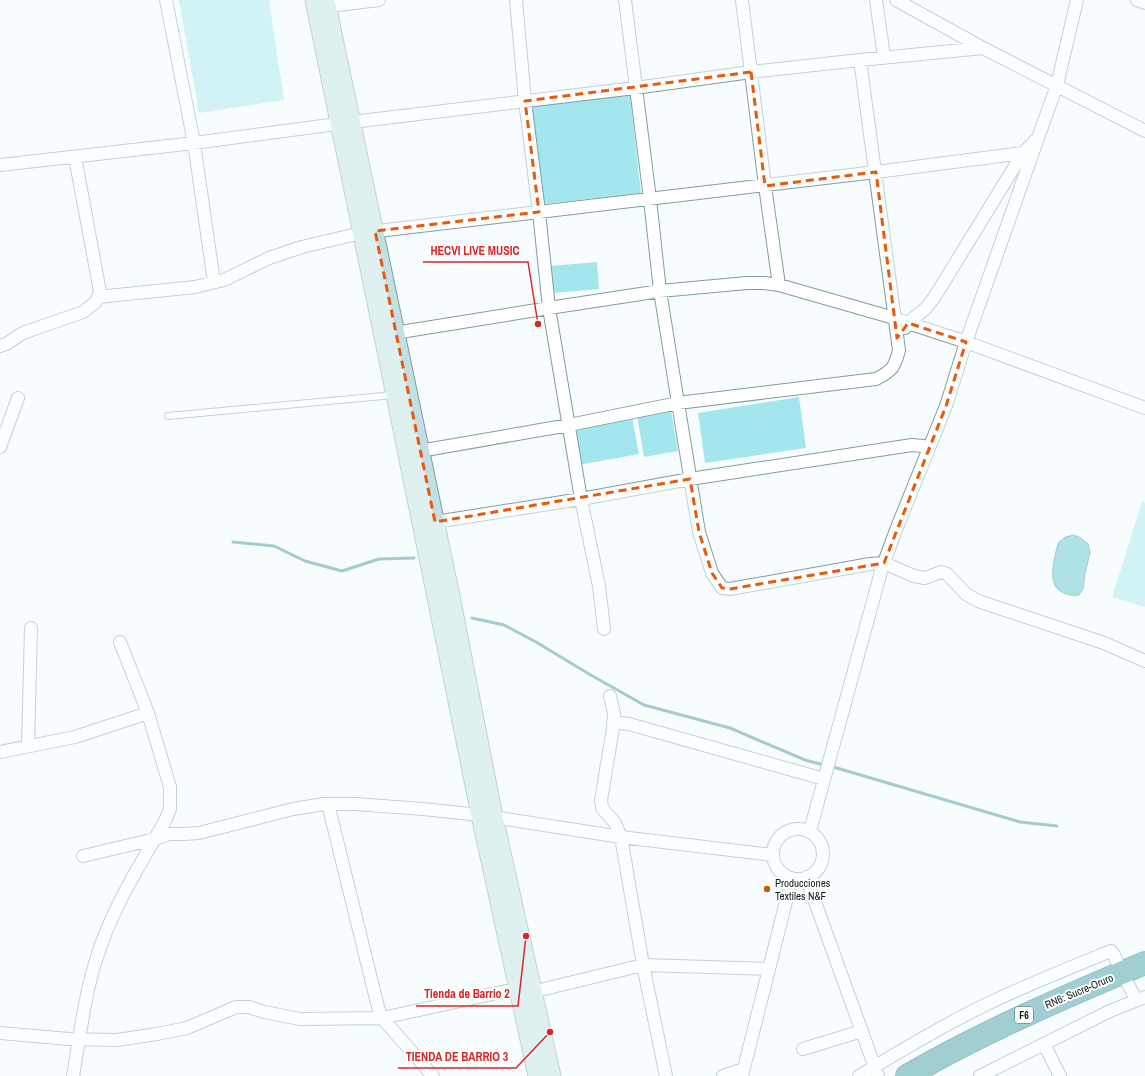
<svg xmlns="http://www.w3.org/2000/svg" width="1145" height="1076" viewBox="0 0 1145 1076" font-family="'Archivo Narrow',sans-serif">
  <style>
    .green { fill: #a4e6ed }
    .water { fill: #54c0cb; stroke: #408f97 }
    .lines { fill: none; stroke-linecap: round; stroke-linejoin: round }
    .stream { stroke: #408f97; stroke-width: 3 }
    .lane-casing { stroke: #809da0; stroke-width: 8 }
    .street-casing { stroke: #809da0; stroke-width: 14 }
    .secondary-casing { stroke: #809da0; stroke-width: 19 }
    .highway-casing { stroke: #286d73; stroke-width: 24 }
    .lane { stroke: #fff; stroke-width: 6 }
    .street { stroke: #fff; stroke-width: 12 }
    .secondary { stroke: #c2e0e3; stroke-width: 17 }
    .highway { stroke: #3598a1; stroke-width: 22 }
    .marked { fill: none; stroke: #e8590c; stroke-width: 3; stroke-dasharray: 8 5; stroke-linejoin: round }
    .poi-dot { fill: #bd610d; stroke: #fff; stroke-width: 1.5 }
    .labels { text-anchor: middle; stroke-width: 4; stroke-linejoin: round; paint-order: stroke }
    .shield { fill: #fff; stroke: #586061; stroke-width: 1 }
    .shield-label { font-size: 10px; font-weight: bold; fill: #101c1d }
    .poi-label { font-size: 11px; fill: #101c1d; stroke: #fff; text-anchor: start }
    .street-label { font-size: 11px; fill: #101c1d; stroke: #fff }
    .leader { fill: none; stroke: #d62828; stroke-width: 1.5 }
    .callout-dot { fill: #d62828; stroke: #fff; stroke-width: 1.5 }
    .callout-label { font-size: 12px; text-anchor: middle; font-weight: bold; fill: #d62828; stroke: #fff; stroke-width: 4; stroke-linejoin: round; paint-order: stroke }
  </style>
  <rect width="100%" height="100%" fill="#f7fdfe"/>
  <path class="green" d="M179,0H269L284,100L199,113Z
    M630,94L641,193L543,204L532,105Z
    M597,262L599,289L553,293L550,266Z
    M799,397L806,448L705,463L698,413Z
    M671,410L678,451L644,457L637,416Z
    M632,417L639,454L579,465L572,428Z
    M1142,502L1145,503V607L1112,597Z"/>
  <path class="water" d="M1074,535L1081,538L1088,544L1090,552L1085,574L1083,589L1079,595C1073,596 1070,595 1064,593C1045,587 1055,557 1058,543L1065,537Z"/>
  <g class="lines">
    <path class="stream" d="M233,542L274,546L305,561L342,571L379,559L414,558
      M472,618L504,625L536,642L589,674L644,705L730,728L805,760L824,765
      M830,766L1020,822L1057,826"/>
    <defs>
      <path id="lane" d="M168,416L394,395"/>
      <path id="street" d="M166,0L194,143L214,282
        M516,0L525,101L539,212L549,308L581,499L599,586L604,629
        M625,0L650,199L660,291L678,403L699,532L712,573L722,588L730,589L870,564L884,563L914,576L925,578L941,572L947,574L966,594L978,601L1104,643L1145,661
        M742,0L765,186L779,285
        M876,0L884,57
        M896,0L983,48L1145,131
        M1137,0L1145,3
        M321,7L379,0
        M0,165L194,143L352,122L635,88L751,72L860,60L983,48
        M98,297L195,287L224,280L269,258L302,247L361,233L876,172L1023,153
        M905,328L908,323L925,309L934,298L1023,153L1038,138L1057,85L1077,0
        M388,334L549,308L660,291L747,283H764L779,285L894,318L908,323L966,342L1145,408
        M0,346L6,344L23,333L83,312L96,302L100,292L75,157
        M0,447L18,398
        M414,452L569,425L678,403L876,379C892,371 895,367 899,350L860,60
        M435,522L581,499L690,479L912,445L923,446L929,448
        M610,696L614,713L613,728L601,800L602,808L615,823L621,837L643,965L666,1076
        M613,722L629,724L824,779
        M28,746L31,628
        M0,752L75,737L148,713
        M328,804L378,1007L382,1018L433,1076
        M773 854a25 25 0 1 1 50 0a25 25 0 1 1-50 0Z
        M810,831L882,568L896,530L946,406L966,342L1038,138
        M83,856L155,839L169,834H183L199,833L293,809L324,804H355L423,809L480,815L621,837L773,855
        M806,877L878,1076
        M0,1033L69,1039L117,1040L157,1034L187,1028L236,1007H249L264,1012L300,1019L382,1018L506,991L540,990L643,965L769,969
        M1044,1044L1060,1076
        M803,1049L862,1031
        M73,1076C80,1037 84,998 96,960C111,910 140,865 165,821L170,809V787L148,713L120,642
        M723,1076L744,1069
        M742,1076L792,878
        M859,1076C900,1051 942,1026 985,1005C1026,985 1069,968 1111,951L1114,955L1122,973L1136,999
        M980,1076L1110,1011L1145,997"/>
      <path id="secondary" d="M314,0L395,395L480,815L537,1076
        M326,0L451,596L494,817L552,1076"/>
      <path id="highway" d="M907,1076C983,1032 1064,997 1145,963"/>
    </defs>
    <use href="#lane" class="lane-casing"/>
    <use href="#street" class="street-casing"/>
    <use href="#secondary" class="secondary-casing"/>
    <use href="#highway" class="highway-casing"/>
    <use href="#lane" class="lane"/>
    <use href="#street" class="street"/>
    <use href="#secondary" class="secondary"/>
    <use href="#highway" class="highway"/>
  </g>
  <path d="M0 0H1145V1076H0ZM751,72L765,186L876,172L897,338L908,323L966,342L946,406L884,563L730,589L722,588L712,573L699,532L690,479L435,522L375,231L539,212L525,101Z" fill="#f7fdfe" fill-opacity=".55" fill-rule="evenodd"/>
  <path class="marked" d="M751,72L765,186L876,172L897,338L908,323L966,342L946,406L884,563L730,589L722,588L712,573L699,532L690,479L435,522L375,231L539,212L525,101Z"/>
  <circle class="poi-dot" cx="767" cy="889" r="4"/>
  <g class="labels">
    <rect class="shield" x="1015" y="1007" width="18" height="16" rx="3"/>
    <g class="shield-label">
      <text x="1024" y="1019">F6</text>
    </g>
    <g class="poi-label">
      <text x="775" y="887">Producciones<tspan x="775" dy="13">Textiles N&amp;F</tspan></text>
    </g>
    <g class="street-label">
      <text transform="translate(1079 991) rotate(-23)" y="4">RN6: Sucre-Oruro</text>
    </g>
  </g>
  <path class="leader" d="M538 324L528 262H423M526 936L518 1006H416M550 1032L516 1068H398"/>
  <g class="callout-dot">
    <circle cx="538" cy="324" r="4"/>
    <circle cx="526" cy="936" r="4"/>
    <circle cx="550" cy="1032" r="4"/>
  </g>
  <g class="callout-label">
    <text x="475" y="255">HECVI LIVE MUSIC</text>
    <text x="467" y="998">Tienda de Barrio 2</text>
    <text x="457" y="1061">TIENDA DE BARRIO 3</text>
  </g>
</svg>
